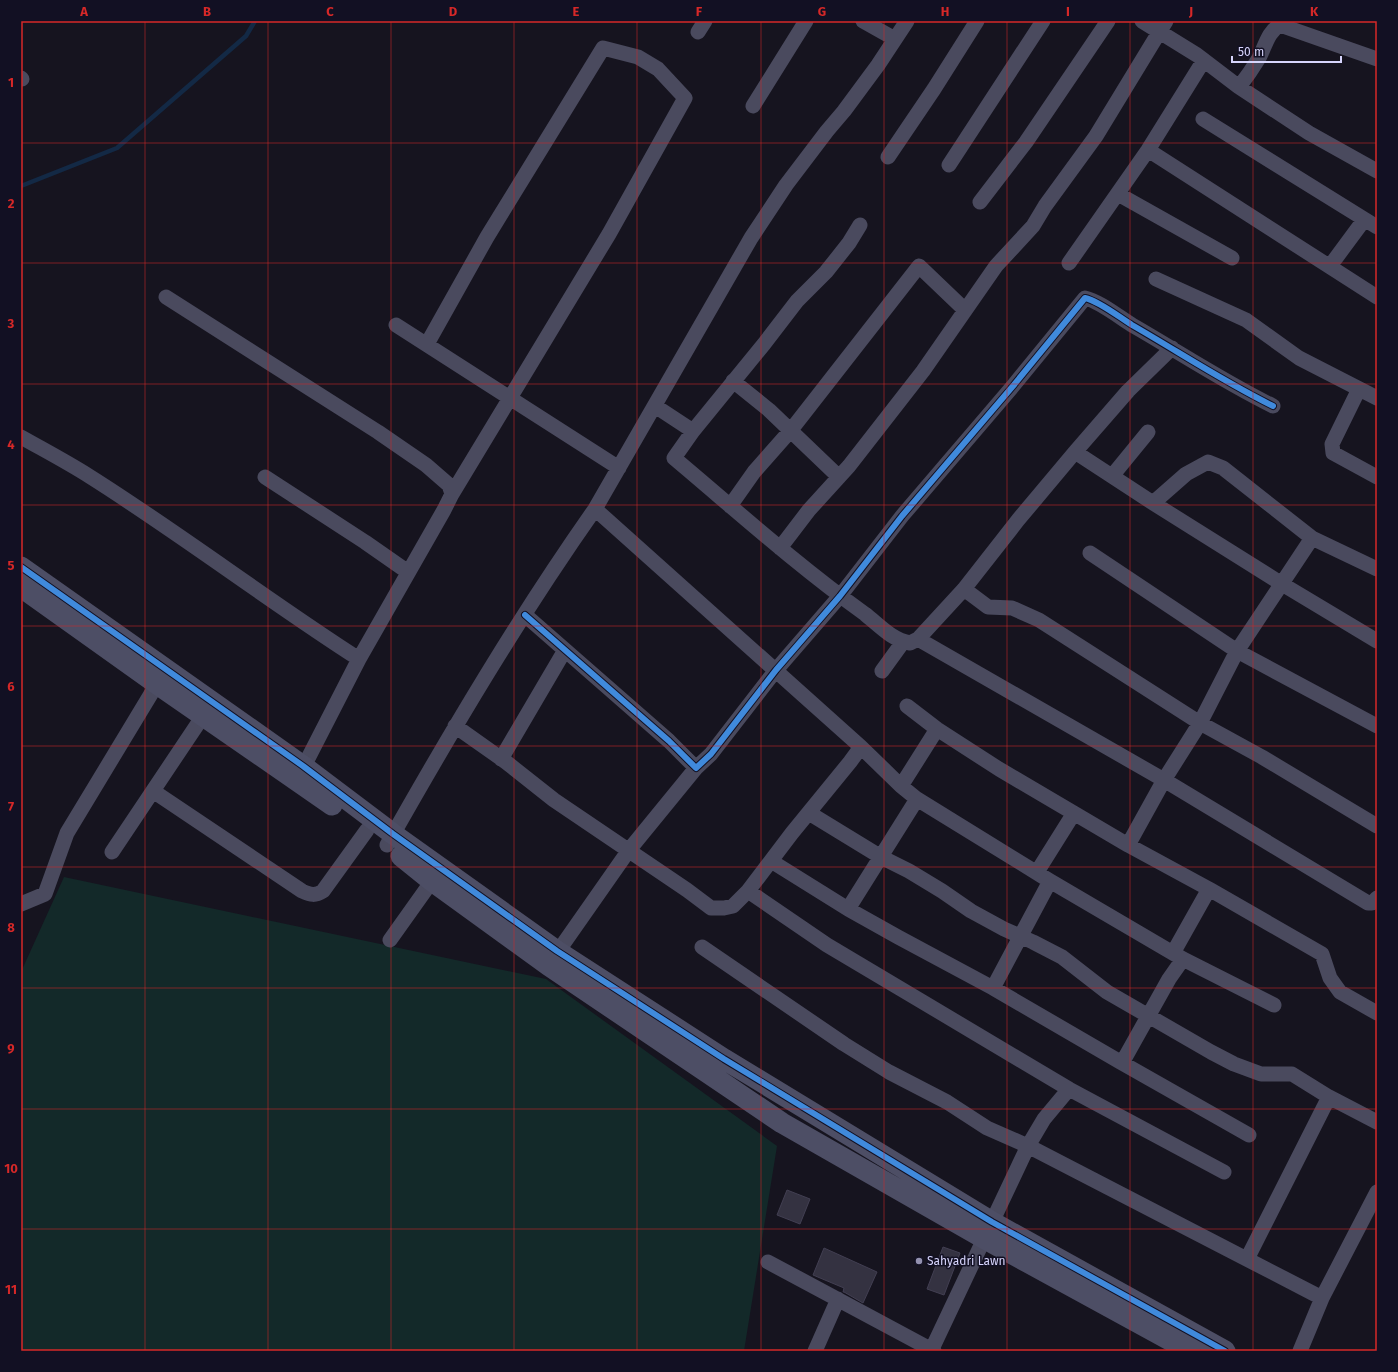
<svg xmlns="http://www.w3.org/2000/svg" width="1398" height="1372" viewBox="0 0 1398 1372" font-family="'Fira Sans',sans-serif">
  <style>
    .grass { fill: #132929 }
    .lines { fill: none; stroke-linecap: round; stroke-linejoin: round }
    .stream { stroke: #132945; stroke-width: 4.5 }
    .building { fill: #343241; stroke: #423f52 }
    .street { stroke: #4a4a5e; stroke-width: 15 }
    .secondary { stroke: #4d4e65; stroke-width: 21 }
    .cycleway-casing { stroke: #121023; stroke-width: 8 }
    .cycleway { stroke: #408adc; stroke-width: 6 }
    .grid { fill: none; stroke: #d62828; stroke-width: 1; stroke-opacity: 0.55 }
    .poi-dot { fill: #9391af; stroke: #121023; stroke-width: 1.5 }
    .labels { text-anchor: middle; stroke-width: 3; stroke-linejoin: round; paint-order: stroke }
    .poi-label { font-size: 12px; fill: #d7d5fc; stroke: #121023; text-anchor: start }
    .neatline { fill: none; stroke: #d62828; stroke-width: 1.5 }
    .grid-label { font-size: 13px; text-anchor: middle; font-weight: bold; fill: #d62828 }
  </style>
  <rect width="100%" height="100%" fill="#16141f"/>
  <path class="grass" d="M64,877L546,979L777,1146L744,1351H21V972Z"/>
  <g class="lines">
    <path class="stream" d="M21,186L117,148L246,36L255,21"/>
  </g>
  <path class="building" d="M787,1190L810,1199L800,1224L777,1215Z
    M943,1247L960,1253L944,1295L927,1289Z
    M824,1248L877,1272L863,1303L844,1292H843L844,1288L813,1275Z"/>
  <g class="lines">
    <path class="street" d="M863,21L895,39
      M1142,21L1197,55L1239,87L1309,133L1377,171
      M698,32L705,21
      M21,78L22,79
      M1239,87C1246,78 1253,68 1259,58C1265,47 1268,31 1280,25L1377,59
      M753,106L806,21
      M1203,119L1377,227
      M1148,150L1377,297
      M888,157L934,89L977,21
      M949,165L1043,21
      M1118,194L1232,258
      M980,202L1026,142L1108,21
      M860,225L849,243L826,272L797,301L764,344L693,431L674,458C737,511 798,566 865,614C879,625 892,640 910,643L918,639L964,589L1018,520L1075,452L1128,391L1172,348
      M1069,263L1148,150L1204,60
      M1330,266L1364,220
      M1156,279L1246,320L1299,358L1377,398
      M166,297L378,432L426,465L449,485L452,494L444,510L359,659L300,774
      M396,325L619,468
      M427,344L487,237L603,48L638,57L658,69L685,98L609,234L452,494
      M733,381L769,410L839,477
      M1359,389L1332,444L1333,453L1377,477
      M655,406L693,431
      M21,437C44,450 67,462 89,476C181,534 267,600 359,659
      M1075,452L1153,503L1282,584L1377,641
      M1112,476L1148,432
      M265,477L365,542L408,572
      M1153,503L1186,474L1208,462L1223,468L1312,538L1377,569
      M730,506L754,472L791,430L919,266L965,310
      M780,548L809,510L849,466L923,371L996,266L1033,226L1045,206L1096,136L1166,21
      M1090,553L1237,651L1377,726
      M964,589L988,607L1012,608L1039,620L1200,723L1262,757L1377,826
      M525,615L669,741L696,768L711,754L776,670L840,596L902,516L1013,386L1085,298C1099,301 1119,317 1132,325C1179,352 1224,382 1273,406
      M918,639L1164,780L1368,903H1372L1377,898
      M882,671L903,642
      M907,706L937,729L999,769L1128,845
      M455,726L506,762L554,800L687,890L711,908H724L733,906L748,891L792,833L850,762L861,747L595,509
      M861,747L901,786L917,799L1050,881L1183,959L1274,1005
      M501,759L565,650
      M901,786L937,729
      M153,791L302,891C311,895 315,896 323,891L367,830
      M809,813L881,857L909,871L942,891L971,911L1004,929L1033,942L1062,957L1107,992L1211,1052L1234,1064L1261,1074H1292L1329,1097L1377,1122
      M387,845C452,730 519,617 595,509L751,238L786,185L827,131L844,111L878,65L907,21
      M112,852L203,716
      M771,861L848,909L898,937L993,988L1122,1063L1169,979L1183,959
      M1037,872L1074,813
      M1209,889L1128,845L1164,780L1200,723L1237,651L1312,538
      M748,891L827,945L1069,1089L1044,1119L1028,1146L931,1351
      M21,904L45,894L67,833L157,684
      M848,909L917,799
      M390,940L432,881
      M702,947L844,1044L889,1072L947,1102L987,1128L1028,1146L1322,1298
      M1173,953L1209,889L1322,954L1330,978L1340,992L1377,1013
      M552,960L629,850L696,768
      M993,988L1050,881
      M1122,1063L1249,1135
      M1069,1089L1224,1172
      M1247,1259L1329,1097
      M768,1262L934,1351
      M815,1351L838,1299
      M1300,1351L1322,1298L1377,1192"/>
    <path class="secondary" d="M21,567L303,766L393,834L557,951L724,1059L992,1222L1225,1351
      M21,587L157,684L332,805
      M401,856L432,881L548,965L782,1123L985,1239L1190,1351"/>
    <defs>
      <path id="cycleway" d="M21,567L303,766L393,834L557,951L724,1059L992,1222L1225,1351
        M525,615L669,741L696,768L711,754L776,670L840,596L902,516L1013,386L1085,298C1099,301 1119,317 1132,325C1179,352 1224,382 1273,406"/>
    </defs>
    <use href="#cycleway" class="cycleway-casing"/>
    <use href="#cycleway" class="cycleway"/>
  </g>
  <path class="grid" d="M145,21V1351M268,21V1351M391,21V1351M514,21V1351M637,21V1351M761,21V1351M884,21V1351M1007,21V1351M1130,21V1351M1253,21V1351M21,143H1377M21,263H1377M21,384H1377M21,505H1377M21,626H1377M21,746H1377M21,867H1377M21,988H1377M21,1109H1377M21,1229H1377"/>
  <circle class="poi-dot" cx="919" cy="1261" r="4"/>
  <g class="labels">
    <g class="poi-label">
      <text x="927" y="1265">Sahyadri Lawn</text>
    </g>
  </g>
  <rect width="1398" height="1372" fill="none" stroke="#121023" stroke-width="44"/>
  <path d="M1232 56v6h109v-6" fill="none" stroke="#d7d5fc" stroke-width="2"/>
  <text x="1238" y="56" font-size="12" fill="#d7d5fc" stroke="#121023" stroke-width="3" paint-order="stroke">50 m</text>
  <rect x="22" y="22" width="1354" height="1328" class="neatline"/>
  <g class="grid-label">
    <text x="84" y="16">A</text>
    <text x="207" y="16">B</text>
    <text x="330" y="16">C</text>
    <text x="453" y="16">D</text>
    <text x="576" y="16">E</text>
    <text x="699" y="16">F</text>
    <text x="822" y="16">G</text>
    <text x="945" y="16">H</text>
    <text x="1068" y="16">I</text>
    <text x="1191" y="16">J</text>
    <text x="1314" y="16">K</text>
    <text x="11" y="87">1</text>
    <text x="11" y="208">2</text>
    <text x="11" y="328">3</text>
    <text x="11" y="449">4</text>
    <text x="11" y="570">5</text>
    <text x="11" y="691">6</text>
    <text x="11" y="811">7</text>
    <text x="11" y="932">8</text>
    <text x="11" y="1053">9</text>
    <text x="11" y="1173">10</text>
    <text x="11" y="1294">11</text>
  </g>
</svg>
